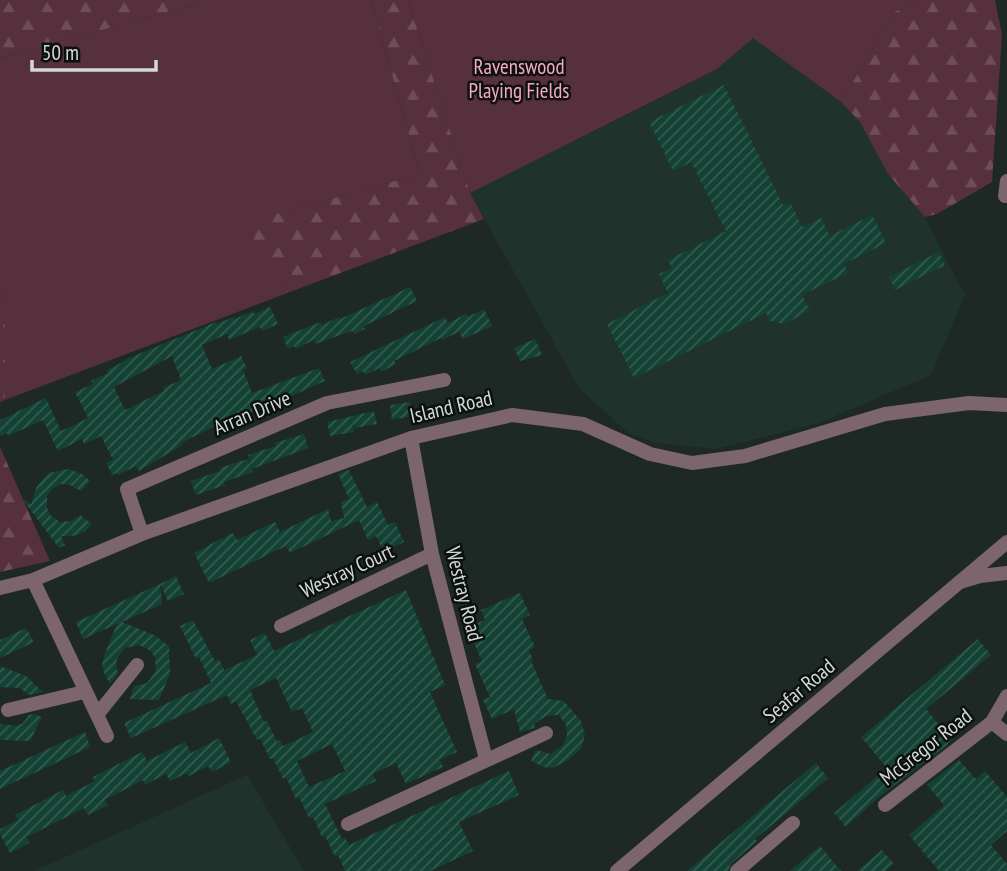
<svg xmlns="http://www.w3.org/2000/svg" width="1007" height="871" viewBox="0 0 1007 871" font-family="'PT Sans Narrow',sans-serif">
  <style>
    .built { fill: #1f322c }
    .green { fill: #57303d }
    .forest { fill: url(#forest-firs) }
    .building { fill: url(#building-hatch); fill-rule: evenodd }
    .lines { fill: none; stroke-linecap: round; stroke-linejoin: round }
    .minor { stroke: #7c656c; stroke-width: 14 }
    .tertiary { stroke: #7c656c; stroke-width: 14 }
    .labels { text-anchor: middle; stroke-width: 5; stroke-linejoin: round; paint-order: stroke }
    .park-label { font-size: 21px; fill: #f9a8c1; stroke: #0c110f }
    .street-label { font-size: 21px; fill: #d2d9d6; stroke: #0c110f }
  </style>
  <defs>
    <pattern id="forest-firs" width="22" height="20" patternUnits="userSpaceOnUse" patternTransform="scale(1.75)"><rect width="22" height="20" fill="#57303d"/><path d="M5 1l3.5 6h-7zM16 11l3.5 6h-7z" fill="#6e4d58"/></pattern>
    <pattern id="building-hatch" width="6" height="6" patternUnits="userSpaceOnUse" patternTransform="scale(1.75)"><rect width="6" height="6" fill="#134134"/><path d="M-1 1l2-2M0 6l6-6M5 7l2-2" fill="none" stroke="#345c51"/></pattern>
  </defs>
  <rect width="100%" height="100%" fill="#1e2925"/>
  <path class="built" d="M753,38L841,102L860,122L888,174L925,217L965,295L931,375L819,423L716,449L656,443L628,433L579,388L470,193L717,69Z
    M247,775L304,871H34Z"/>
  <path class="green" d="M211,0H371L420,174L244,223L290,292L5,400V302L0,284V58Z
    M408,0H920L894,12L841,102L753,38L717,69L470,193Z"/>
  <path class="forest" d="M0,0H211L0,58Z
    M371,0H408L470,193L484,219L290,292L243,223L420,174Z
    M920,0H995L1002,34L992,182L937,214L925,217L888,174L860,122L841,102L894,12Z
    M0,284L5,302V400L0,402Z
    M0,447L50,561L0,572Z"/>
  <path class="building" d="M724,85L783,205L790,202L802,227L821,218L830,236L872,215L886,243L844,264L848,273L802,295L810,311L784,324L770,321L766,313L634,378L607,324L668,293L659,274L672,268L668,260L726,231L691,162L673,171L649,122Z
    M939,252L945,265L895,290L889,277Z
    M410,287L417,301L364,326L365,329L354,334L352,331L315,344L314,340L296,349L294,346L288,349L283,337L321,322L322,325L339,317L340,319Z
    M270,307L278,324L262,331L260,327L229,340L227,334L202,345L212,369L241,356L247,368L243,370L252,393L319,368L325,381L219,428L217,425L181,443L182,445L139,471L136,466L118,475L117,473L112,475L106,463L113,460L101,436L84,444L82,439L58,451L43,420L8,436L7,433L0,436V420L46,398L61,431L88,418L75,392L93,384L91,381L108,373L107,370L125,361L124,360L216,322V324L234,317L235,319L253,311L254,314ZM172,356L181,380L163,388L164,391L125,410L114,387Z
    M484,309L492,326L463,339L459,332L442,340L441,338L394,361L396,364L381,372L380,368L365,375L363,371L357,374L350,362L445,317L448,323L466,314L468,317Z
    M535,339L542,355L520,361L514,348Z
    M410,402L412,416L392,420L390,405Z
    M374,411L377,424L354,428L352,423L354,432L330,436L327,422Z
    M304,434L308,448L252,469L248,455L276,446L279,455L275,443Z
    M248,459L253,472L224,482L219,468Z
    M68,469L82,474L90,481L81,491L70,485L61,484L53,488L47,496V508L51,516L60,522L71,521L80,515L92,524L85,532L73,536H61L65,545L59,548L23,500L32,504V500L37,486L48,473Z
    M349,470L367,507L377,502L388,525L395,522L404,542L384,552L376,536L368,540L359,520L290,553L286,546L209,583L194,553L213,543L233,533L237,540L275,522L280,532L328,509L331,521L344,518L341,502L349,499L338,474Z
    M220,471L225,485L196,495L191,481Z
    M176,576L184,594L168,601L160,584Z
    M160,584L162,604L122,622L154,635L169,646L170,674L159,700L130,699L134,686L147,683L156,671L155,658L151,651L139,645L125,648L117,659L116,666L118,673L110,684L104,673L102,665L104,656L117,624L83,639L76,622Z
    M406,590L445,685L430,692L457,752L440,760L443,767L406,784L396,763L373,774L376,781L325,804L342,839L345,838L349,845L509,771L519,795L459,822L473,851L430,871H345L338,855L335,857L325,836L322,837L313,817L309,818L299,797L296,799L286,777L283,779L273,758L270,759L260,738L257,740L236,701L231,704L227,695L131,738L124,723L211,683L199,657L196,659L180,626L193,620L215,661L219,659L224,670L257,655L250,640L265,633L274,651ZM276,678L292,712L302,708L313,732L283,746L280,740L277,742L267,721L264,722L250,690ZM332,744L345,771L309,787L297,761Z
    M520,593L530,615L522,619L535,647L529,650L533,660L531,661L548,699L564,701L581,721L585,735L581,749L567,761L552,768L543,767L531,761L536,750L551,754L563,745L567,735L566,725L559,715L546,716L535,723L534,728L520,732L514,709L492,719L483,700L490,697L475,664L482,661L467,628L485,620L481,610Z
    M26,628L34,642L0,658V640Z
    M978,639L991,655L926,709L951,739L947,745L879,797L846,827L834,813L887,768L861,737Z
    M0,666L26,676L43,692L28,695L20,688L0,687Z
    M35,714L42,717L30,741L0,740V724L17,726L23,723L29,715Z
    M85,732L90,747L0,789V771Z
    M219,738L231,762L212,772L208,766L189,776L187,773L170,781L166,774L145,785L143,780L105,800L108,805L88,815L84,808L27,837L29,843L10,853L0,834V829L18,820L15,815L63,790L66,796L95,781L93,777L142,752L147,761L185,742L191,753Z
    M959,760L976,779L985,771L1007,797V831L991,845L1007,864V871H939L909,835L944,805L927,785Z
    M816,763L828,778L755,839L757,841L731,864L728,871H687Z
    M820,846L841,871H790L805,858Z
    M882,850L894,864L885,871H857Z"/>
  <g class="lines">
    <path class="minor" d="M1007,181L1005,196H1007
      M411,438L432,554L486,759
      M142,534L127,489L327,403L444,380
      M33,580L107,736
      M960,582L980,576L1007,573
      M0,588L33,580L142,534L411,438L512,415L583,424L650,454L692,463L745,456L885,414L969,403L1007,405
      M281,626L432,554
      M1007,696L992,722L1007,734
      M8,710L84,692
      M97,715L137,665
      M885,805L992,722
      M348,824L546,733
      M737,871L793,823"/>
    <path class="tertiary" d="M617,871L1007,542"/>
  </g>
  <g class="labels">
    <g class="park-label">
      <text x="519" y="74">Ravenswood<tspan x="519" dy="24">Playing Fields</tspan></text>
    </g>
    <g class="street-label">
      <text transform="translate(451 407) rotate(-13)" y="7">Island Road</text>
      <text transform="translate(252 413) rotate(-23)" y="7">Arran Drive</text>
      <text transform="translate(347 571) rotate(-25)" y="7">Westray Court</text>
      <text transform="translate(464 594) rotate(76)" y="7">Westray Road</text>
      <text transform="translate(799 691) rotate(-40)" y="7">Seafar Road</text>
      <text transform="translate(926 747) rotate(-38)" y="7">McGregor Road</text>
    </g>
  </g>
  <path d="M32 60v10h124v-10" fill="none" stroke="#d2d9d6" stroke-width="3.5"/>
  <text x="42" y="60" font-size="21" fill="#d2d9d6" stroke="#0c110f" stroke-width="5" paint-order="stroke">50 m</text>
</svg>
